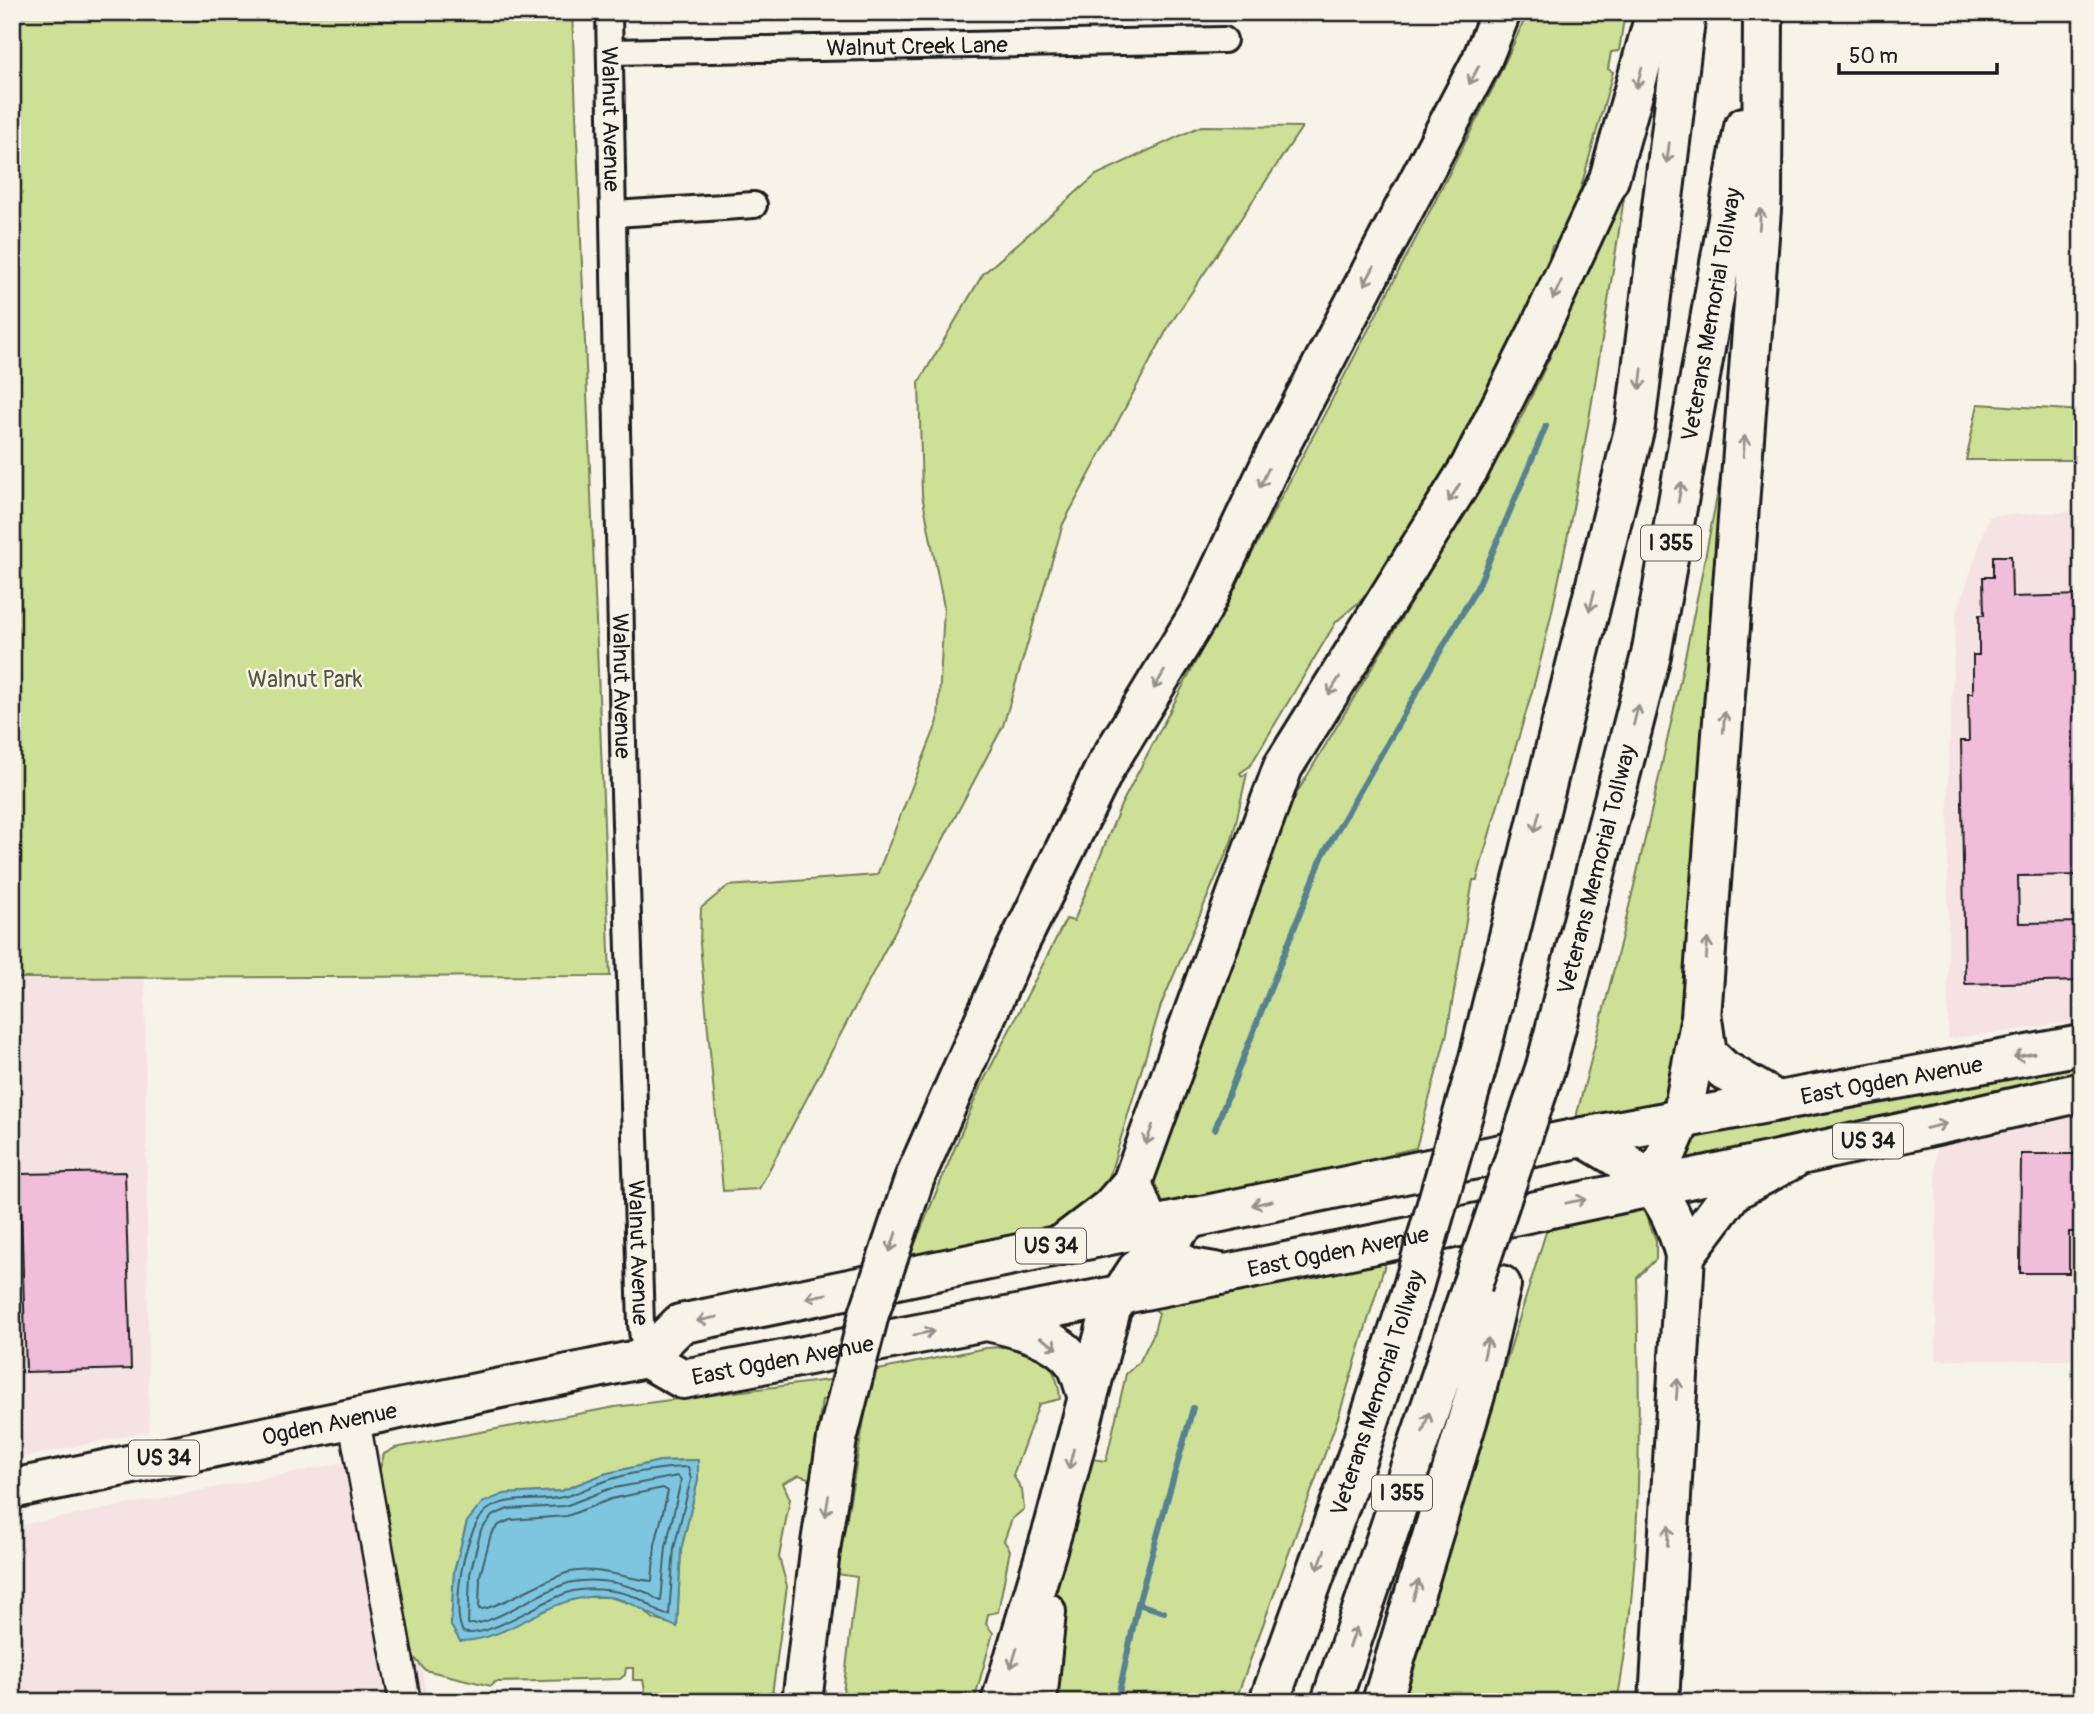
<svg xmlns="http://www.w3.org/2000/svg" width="2094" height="1714" viewBox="0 0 2094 1714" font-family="Pangolin,sans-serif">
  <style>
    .built { fill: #f5e3e4 }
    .green { fill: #cde095; stroke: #747e58; stroke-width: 2; fill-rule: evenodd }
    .water { fill: #7ec6df; stroke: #578291; stroke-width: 2 }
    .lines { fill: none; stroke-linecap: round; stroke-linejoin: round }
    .shore { stroke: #43606a; stroke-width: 2 }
    .stream { stroke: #578291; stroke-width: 6 }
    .building { fill: #f0bddb; stroke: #1c1c1c; stroke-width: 2 }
    .minor-casing { stroke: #1c1c1c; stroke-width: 30 }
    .tertiary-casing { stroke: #1c1c1c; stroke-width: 35 }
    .primary-casing { stroke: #1c1c1c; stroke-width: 44 }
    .motorway-casing { stroke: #1c1c1c; stroke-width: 44 }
    .minor { stroke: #f7f3e8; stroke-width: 24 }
    .tertiary { stroke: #f7f3e8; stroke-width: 30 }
    .primary { stroke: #f7f3e8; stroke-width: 38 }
    .motorway { stroke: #f7f3e8; stroke-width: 38 }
    .motorway-bridge-casing { stroke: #1c1c1c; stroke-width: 44; stroke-linecap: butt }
    .motorway-bridge { stroke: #f7f3e8; stroke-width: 38 }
    .oneway { stroke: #94928c }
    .labels { text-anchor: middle; stroke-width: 5; stroke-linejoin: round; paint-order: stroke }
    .shield { fill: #f7f3e8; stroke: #5e5c59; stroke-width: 2 }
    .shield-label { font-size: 21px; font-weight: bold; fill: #1c1c1c }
    .street-label { font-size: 23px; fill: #1c1c1c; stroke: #f7f3e8 }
    .park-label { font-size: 23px; fill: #515740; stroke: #f7f3e8 }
  </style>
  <rect width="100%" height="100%" fill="#f7f3e8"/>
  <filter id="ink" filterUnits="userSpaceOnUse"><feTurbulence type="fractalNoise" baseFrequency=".0143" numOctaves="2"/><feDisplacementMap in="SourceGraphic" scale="14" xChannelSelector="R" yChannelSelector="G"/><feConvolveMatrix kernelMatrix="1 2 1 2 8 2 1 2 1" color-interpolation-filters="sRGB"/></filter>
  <g filter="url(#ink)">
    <path class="built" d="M2082,511V1021L1948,1039V770L1956,615L1989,516Z
      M12,978H145L149,1431L12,1460Z
      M2082,1112V1360H1936V1143Z
      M390,1454L427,1702H12V1527Z"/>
    <path class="green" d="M12,12H572L610,976L12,978Z
      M1528,12H1625L1619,51L1611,52L1608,69L1613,72L1578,198L1561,243L1552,246L1549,257L1555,262L1477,430L1466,429L1462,440L1466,448L1390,575L1336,622L1250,766L1240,773L1242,776L1247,773L1232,840L1161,1005L1101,1204L1050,1231L908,1260L979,1090L1066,919L1074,921L1121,805L1414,242L1494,86Z
      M1201,126L1302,127L1169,326L1063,524L1003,726L759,1189L723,1191L700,944L701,908L728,886L877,875L938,721L944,607L922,495L919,382L983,274L1096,175Z
      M1631,153C1605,319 1582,486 1543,650C1524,728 1496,803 1477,880H1473L1447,1033L1416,1148L1394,1153L1393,1159L1161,1208L1155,1201L1154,1181L1172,1117L1251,885L1298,791L1518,424L1549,359Z
      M1978,404L2082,411V460H1966Z
      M1731,462L1689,967L1674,1104L1574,1125C1632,906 1682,686 1723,464Z
      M2082,1058V1078L1667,1170L1691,1129Z
      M1641,1203L1656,1240V1259L1637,1278C1640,1420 1643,1562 1617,1702H1401L1550,1219Z
      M1386,1261L1340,1412L1235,1702H1042L1047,1652L1064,1552L1092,1459L1106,1461L1126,1374L1140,1361L1153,1335L1159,1313L1148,1304Z
      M986,1348C998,1348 1013,1345 1025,1348C1048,1353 1059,1378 1060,1399L1039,1404L1013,1475L1022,1490L1024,1509L1012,1519L1004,1541L1010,1550L998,1612L988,1614L986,1624L993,1633L975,1697L967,1693L964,1702H842L857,1577L837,1574L868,1397L822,1400L811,1479L799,1475L783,1483L790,1499L779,1557L787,1586L771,1702H647L643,1680H633V1668H626L625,1675L620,1679L495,1682L491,1686L425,1670L412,1655L379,1472L384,1454L395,1448L615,1407L829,1380ZM698,1460V1480L681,1550L677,1626L654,1619L639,1606L609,1597H577L550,1606L502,1631L451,1625L454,1572L467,1522L504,1494L561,1491L604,1474L660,1461Z"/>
    <path class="water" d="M698,1460V1480L681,1550L677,1627C653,1618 634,1600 608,1597C549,1591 514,1641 460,1641L451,1626L454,1572L467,1522L482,1503L504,1494L561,1491L604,1474L660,1461Z"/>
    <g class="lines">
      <path class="shore" d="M688,1467L691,1479L674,1548L669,1615C657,1614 652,1605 642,1600C623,1590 593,1587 573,1591C544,1598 488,1640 463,1632C450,1609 465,1522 490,1508C513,1495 539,1503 563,1497C577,1494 590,1486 603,1482C630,1472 660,1468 688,1467Z
        M678,1476L681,1480L666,1547L661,1601C654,1599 650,1593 643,1591C622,1583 596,1578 573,1582C545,1587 489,1628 468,1624L470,1574L481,1530L492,1516L508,1509L565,1506L609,1489Z
        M663,1488L668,1491L655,1545L652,1581C624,1579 599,1566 570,1572C548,1577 493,1611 479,1609L480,1576L491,1534L499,1525L510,1520L567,1516L611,1499Z"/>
      <path class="stream" d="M1215,1129L1323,855L1479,584L1546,426
        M1138,1604L1164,1612
        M1117,1702L1138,1604L1193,1408"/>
    </g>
    <path class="building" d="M1993,556H2011L2012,597L2082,595V875L2018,876L2019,923L2082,922V981L1965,984L1961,741H1969L1968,693H1973V655H1979V615H1984L1983,577H1993Z
      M2021,1154H2082V1232H2069V1273H2020Z
      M125,1172L131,1369L26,1372L20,1174Z"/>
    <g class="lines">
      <defs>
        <g id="minor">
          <path id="s1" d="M609,12L624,793L641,1324L646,1358"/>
          <path id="s2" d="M611,52L1224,40"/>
          <path d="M615,214L754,205"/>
        </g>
        <path id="tertiary" d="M354,1420L405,1702"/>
        <g id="primary">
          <path id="s3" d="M646,1358L680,1324L1583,1137L2082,1045"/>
          <path id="s4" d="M646,1358L683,1379C1151,1290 1618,1199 2082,1092"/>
          <path id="s5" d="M12,1489L646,1358"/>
        </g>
        <g id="motorway">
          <path d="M1702,1019L1707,1054L1724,1070L1775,1100"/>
          <path d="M1477,1066L1635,426L1686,12"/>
          <path id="s6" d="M1546,1066L1651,655L1744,127"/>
          <path d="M1583,1137C1643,1171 1666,1187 1685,1255L1659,1702"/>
          <path d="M915,1177L1010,962L1106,766L1202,609L1274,457L1481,62L1501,12"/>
          <path d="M1132,1183L1159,1251L1191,1268L1220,1273"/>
          <path d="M1653,1185L1682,1118L1701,1017L1762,196L1763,12"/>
          <path d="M1063,1244L1110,1208L1132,1183L1283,767L1470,467L1537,334L1609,179L1656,12"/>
          <path d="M1685,1255L1733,1191L1793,1159"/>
          <path d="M987,1321C1017,1328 1056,1336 1075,1363C1081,1371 1083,1385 1087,1394"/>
          <path d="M802,1702L821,1543L837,1439"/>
          <path d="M1001,1702L1055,1523L1111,1309L1137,1270L1192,1217"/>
          <path d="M1037,1702L1046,1612"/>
          <path d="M1269,1702L1360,1449L1413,1287"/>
          <path d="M1331,1702L1472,1285"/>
          <path d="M1382,1702L1475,1395L1501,1285"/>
        </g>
      </defs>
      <use href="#minor" class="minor-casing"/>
      <use href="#tertiary" class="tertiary-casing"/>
      <use href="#primary" class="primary-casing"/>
      <use href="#motorway" class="motorway-casing"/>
      <use href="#minor" class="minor"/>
      <use href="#tertiary" class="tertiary"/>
      <use href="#primary" class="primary"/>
      <use href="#motorway" class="motorway"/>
      <defs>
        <path id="motorway-bridge" d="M1472,1285L1546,1066
          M1413,1287L1477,1066
          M837,1439L869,1314L915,1177"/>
      </defs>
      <use href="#motorway-bridge" class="motorway-bridge-casing"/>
      <use href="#motorway-bridge" class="motorway-bridge"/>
    </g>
    <defs><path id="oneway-shaft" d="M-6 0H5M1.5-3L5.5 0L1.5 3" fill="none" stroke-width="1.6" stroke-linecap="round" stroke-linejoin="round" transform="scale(1.75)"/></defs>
    <g class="oneway">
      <use href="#oneway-shaft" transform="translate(1474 75) rotate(118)"/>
      <use href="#oneway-shaft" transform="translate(1639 78) rotate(105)"/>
      <use href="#oneway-shaft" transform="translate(1668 153) rotate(97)"/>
      <use href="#oneway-shaft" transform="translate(1760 219) rotate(-86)"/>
      <use href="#oneway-shaft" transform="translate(1369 276) rotate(118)"/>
      <use href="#oneway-shaft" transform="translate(1557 290) rotate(115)"/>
      <use href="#oneway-shaft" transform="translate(1641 379) rotate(97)"/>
      <use href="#oneway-shaft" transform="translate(1744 446) rotate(-86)"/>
      <use href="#oneway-shaft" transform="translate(1264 478) rotate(115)"/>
      <use href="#oneway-shaft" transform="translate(1680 492) rotate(-80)"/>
      <use href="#oneway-shaft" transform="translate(1454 493) rotate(122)"/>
      <use href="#oneway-shaft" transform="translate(1592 601) rotate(104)"/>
      <use href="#oneway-shaft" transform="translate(1159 680) rotate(121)"/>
      <use href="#oneway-shaft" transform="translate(1334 686) rotate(122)"/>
      <use href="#oneway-shaft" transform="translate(1636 715) rotate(-76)"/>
      <use href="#oneway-shaft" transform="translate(1724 722) rotate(-86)"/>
      <use href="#oneway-shaft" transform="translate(1537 822) rotate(104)"/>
      <use href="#oneway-shaft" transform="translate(1707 949) rotate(-86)"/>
      <use href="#oneway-shaft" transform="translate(2024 1055) rotate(170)"/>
      <use href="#oneway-shaft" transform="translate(1936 1126) rotate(-13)"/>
      <use href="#oneway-shaft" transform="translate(1149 1135) rotate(110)"/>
      <use href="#oneway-shaft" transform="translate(1576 1201) rotate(-11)"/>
      <use href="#oneway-shaft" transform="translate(1262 1203) rotate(168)"/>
      <use href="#oneway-shaft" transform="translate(893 1242) rotate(108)"/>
      <use href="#oneway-shaft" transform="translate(816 1296) rotate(168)"/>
      <use href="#oneway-shaft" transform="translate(707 1319) rotate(168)"/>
      <use href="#oneway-shaft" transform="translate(924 1333) rotate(-11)"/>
      <use href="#oneway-shaft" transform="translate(1049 1343) rotate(33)"/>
      <use href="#oneway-shaft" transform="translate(1486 1348) rotate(-77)"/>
      <use href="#oneway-shaft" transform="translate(1677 1389) rotate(-86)"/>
      <use href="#oneway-shaft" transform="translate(1426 1422) rotate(-71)"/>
      <use href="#oneway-shaft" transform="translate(1071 1459) rotate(104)"/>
      <use href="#oneway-shaft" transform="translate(827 1506) rotate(99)"/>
      <use href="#oneway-shaft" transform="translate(1668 1536) rotate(-87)"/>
      <use href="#oneway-shaft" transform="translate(1321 1560) rotate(110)"/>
      <use href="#oneway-shaft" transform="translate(1416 1590) rotate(-73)"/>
      <use href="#oneway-shaft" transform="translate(1353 1637) rotate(-71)"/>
      <use href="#oneway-shaft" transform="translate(1014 1658) rotate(107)"/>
    </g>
  </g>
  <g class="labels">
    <g class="shield">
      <rect x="1641" y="525.5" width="60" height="35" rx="5"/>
      <rect x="1833" y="1123.5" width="70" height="35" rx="5"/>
      <rect x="1016" y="1228.5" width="70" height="35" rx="5"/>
      <rect x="129" y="1440.5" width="70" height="35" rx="5"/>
      <rect x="1372" y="1475.5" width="60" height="35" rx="5"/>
    </g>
    <g class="shield-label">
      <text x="1671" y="550">I 355</text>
      <text x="1868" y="1148">US 34</text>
      <text x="1051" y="1253">US 34</text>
      <text x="164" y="1465">US 34</text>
      <text x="1402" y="1500">I 355</text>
    </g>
    <g class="street-label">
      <text dy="8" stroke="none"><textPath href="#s2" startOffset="306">Walnut Creek Lane</textPath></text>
      <text dy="8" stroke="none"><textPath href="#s1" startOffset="107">Walnut Avenue</textPath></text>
      <text dy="8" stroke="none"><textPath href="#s6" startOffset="770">Veterans Memorial Tollway</textPath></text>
      <text dy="8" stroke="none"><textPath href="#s1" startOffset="674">Walnut Avenue</textPath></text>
      <text dy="8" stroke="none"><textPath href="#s6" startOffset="203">Veterans Memorial Tollway</textPath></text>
      <text dy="8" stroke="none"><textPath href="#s3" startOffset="1284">East Ogden Avenue</textPath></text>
      <text dy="8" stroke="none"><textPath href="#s4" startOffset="710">East Ogden Avenue</textPath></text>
      <text dy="8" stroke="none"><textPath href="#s1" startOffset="1241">Walnut Avenue</textPath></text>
      <text dy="8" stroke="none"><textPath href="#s4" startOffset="144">East Ogden Avenue</textPath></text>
      <text transform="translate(1377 1393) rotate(-72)" y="8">Veterans Memorial Tollway</text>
      <text dy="8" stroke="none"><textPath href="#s5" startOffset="324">Ogden Avenue</textPath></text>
    </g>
    <g class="park-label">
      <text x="305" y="687">Walnut Park</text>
    </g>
  </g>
  <rect width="2094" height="1714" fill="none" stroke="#f7f3e8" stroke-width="42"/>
  <rect x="21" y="21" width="2052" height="1672" fill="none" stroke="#1c1c1c" stroke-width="2.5" filter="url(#ink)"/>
  <path d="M1839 63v10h158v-10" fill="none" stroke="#1c1c1c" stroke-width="3.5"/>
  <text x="1849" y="63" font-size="21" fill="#1c1c1c" stroke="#f7f3e8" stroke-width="5" paint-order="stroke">50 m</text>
</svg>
